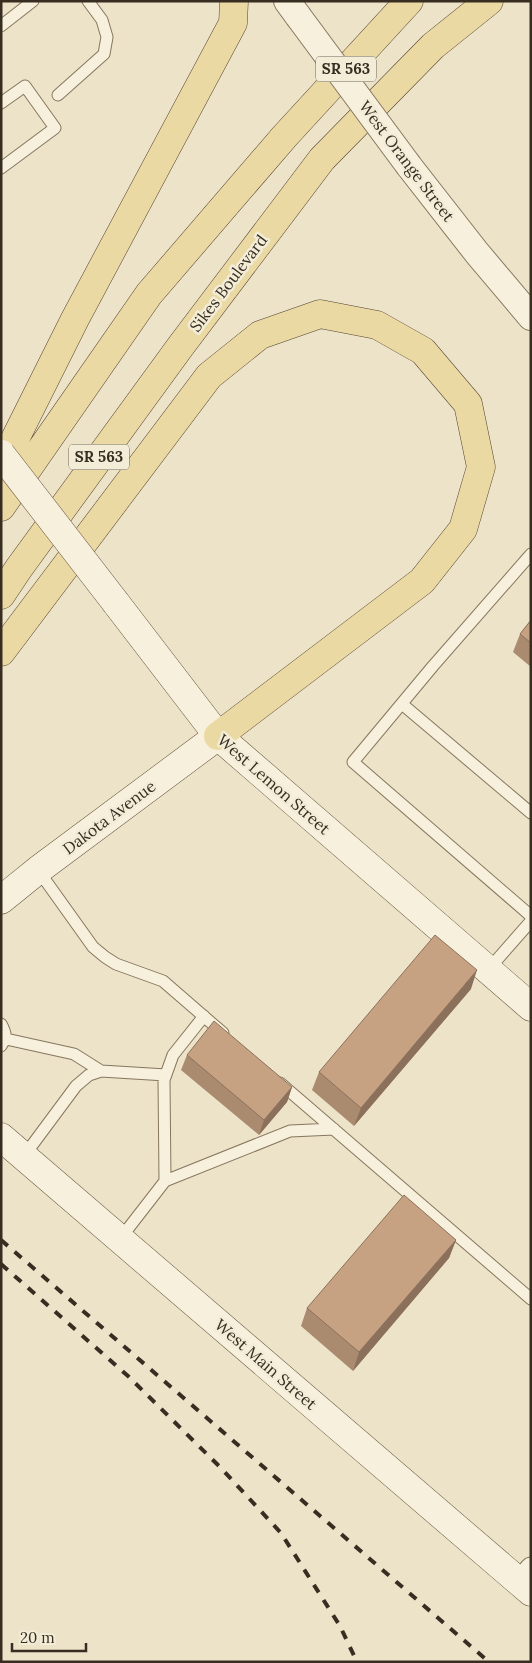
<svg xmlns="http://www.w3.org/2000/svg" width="532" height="1663" viewBox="0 0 532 1663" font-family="Lora,serif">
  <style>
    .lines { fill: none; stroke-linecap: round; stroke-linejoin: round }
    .service-casing { stroke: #87765f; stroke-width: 13 }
    .minor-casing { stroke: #87765f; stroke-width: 23 }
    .tertiary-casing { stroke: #87765f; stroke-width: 28 }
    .secondary-casing { stroke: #695742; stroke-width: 29 }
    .primary-casing { stroke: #554432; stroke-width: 29 }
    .service { stroke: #f7f0dc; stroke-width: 11 }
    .minor { stroke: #f7f0dc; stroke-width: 21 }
    .tertiary { stroke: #f7f0dc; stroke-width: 26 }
    .secondary { stroke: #f7f0dc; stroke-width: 28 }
    .primary { stroke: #ebd9a4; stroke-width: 28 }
    .rail { stroke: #382d21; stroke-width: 4; stroke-dasharray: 9 9; stroke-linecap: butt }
    .tertiary-bridge-casing { stroke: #87765f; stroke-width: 28; stroke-linecap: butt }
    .secondary-bridge-casing { stroke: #695742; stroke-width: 29; stroke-linecap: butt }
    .tertiary-bridge { stroke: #f7f0dc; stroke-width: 26 }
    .secondary-bridge { stroke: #f7f0dc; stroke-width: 28 }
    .wall { fill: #ab8b70 }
    .shaded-wall { fill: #8b715b }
    .building { fill: #c7a282; stroke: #8b715b }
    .labels { text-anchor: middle; stroke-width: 5; stroke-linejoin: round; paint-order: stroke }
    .shield { fill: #f3edd8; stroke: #706758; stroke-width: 1 }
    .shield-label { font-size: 15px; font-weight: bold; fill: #382d21 }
    .street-label { font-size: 16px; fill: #382d21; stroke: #f3edd8 }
  </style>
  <rect width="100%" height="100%" fill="#ece3c9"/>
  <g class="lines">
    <defs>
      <path id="service" d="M1,26L33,1
        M58,95L104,54L107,37L102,20L88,1
        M1,103L25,86L55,128L1,168
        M531,554L433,666L353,762L531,916
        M402,704L531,813
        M38,870L93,947L105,957L116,964L163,981L223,1033
        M488,970L531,921
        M1,1024C6,1033 7,1037 1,1046
        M6,1039L74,1054L101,1071
        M280,1083L531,1299
        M24,1156L76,1086L89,1075L101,1071L166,1075
        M165,1181L164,1080L173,1055L204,1016
        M120,1239L165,1181L290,1131L334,1129"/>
      <path id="minor" d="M519,1582L531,1568"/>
      <path id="tertiary" d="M287,1L298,16
        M409,166L477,253L531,317"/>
      <path id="secondary" d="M116,603L218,736L531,1007
        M1,900L38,870L218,736
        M1,1137L531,1592"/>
      <path id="primary" d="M1,467L75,319L233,23L234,1
        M1,507L149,294L284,137L409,1
        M1,595L19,568L180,347L322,159L433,46L489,1
        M1,652L209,376L260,335L320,314L377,325L423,351L468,404L481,467L463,529L422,581L218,736"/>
    </defs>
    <use href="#service" class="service-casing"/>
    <use href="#minor" class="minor-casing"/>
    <use href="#tertiary" class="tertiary-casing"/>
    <use href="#secondary" class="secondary-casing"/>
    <use href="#primary" class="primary-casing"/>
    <use href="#service" class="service"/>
    <use href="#minor" class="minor"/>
    <use href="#tertiary" class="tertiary"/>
    <use href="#secondary" class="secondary"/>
    <use href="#primary" class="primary"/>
    <path class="rail" d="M1,1240L489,1662
      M1,1264L128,1376L221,1468L281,1533L340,1626L357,1662"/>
    <defs>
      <path id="tertiary-bridge" d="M298,16L409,166"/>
      <path id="secondary-bridge" d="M1,454L116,603"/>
    </defs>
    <use href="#tertiary-bridge" class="tertiary-bridge-casing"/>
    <use href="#secondary-bridge" class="secondary-bridge-casing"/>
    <use href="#tertiary-bridge" class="tertiary-bridge"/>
    <use href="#secondary-bridge" class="secondary-bridge"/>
  </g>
  <path class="wall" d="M531,620V667L513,652L520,634Z
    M471,989L354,1126L312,1090L319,1072Z
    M187,1055L292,1087L287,1102L259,1135L181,1070Z
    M456,1240L449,1258L353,1371L301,1326L307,1308Z"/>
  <path class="shaded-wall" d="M477,970L471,989L354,1126L361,1108Z
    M292,1087L287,1102L259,1135L264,1120Z
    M456,1240L449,1258L353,1371L359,1352Z"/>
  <path class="building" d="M531,620V643L520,634Z
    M435,935L477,970L361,1108L319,1072Z
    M214,1021L292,1087L264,1120L187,1055Z
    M404,1195L456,1240L359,1352L307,1308Z"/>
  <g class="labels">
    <g class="shield">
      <rect x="316" y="56.5" width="60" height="25" rx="4"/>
      <rect x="69" y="444.5" width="60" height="25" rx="4"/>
    </g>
    <g class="shield-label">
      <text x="346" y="74">SR 563</text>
      <text x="99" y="462">SR 563</text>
    </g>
    <g class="street-label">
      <text transform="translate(407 161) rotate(53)" y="6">West Orange Street</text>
      <text transform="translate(228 283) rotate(-53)" y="6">Sikes Boulevard</text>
      <text transform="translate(274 784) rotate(41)" y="6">West Lemon Street</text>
      <text transform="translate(109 817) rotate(-37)" y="6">Dakota Avenue</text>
      <text transform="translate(266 1364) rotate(41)" y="6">West Main Street</text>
    </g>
  </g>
  <rect width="532" height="1663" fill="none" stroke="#382d21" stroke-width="5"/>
  <path d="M12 1643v8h74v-8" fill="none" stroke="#382d21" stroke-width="2.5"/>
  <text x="20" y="1643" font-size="15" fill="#382d21" stroke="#f3edd8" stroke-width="4" paint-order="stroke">20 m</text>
</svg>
